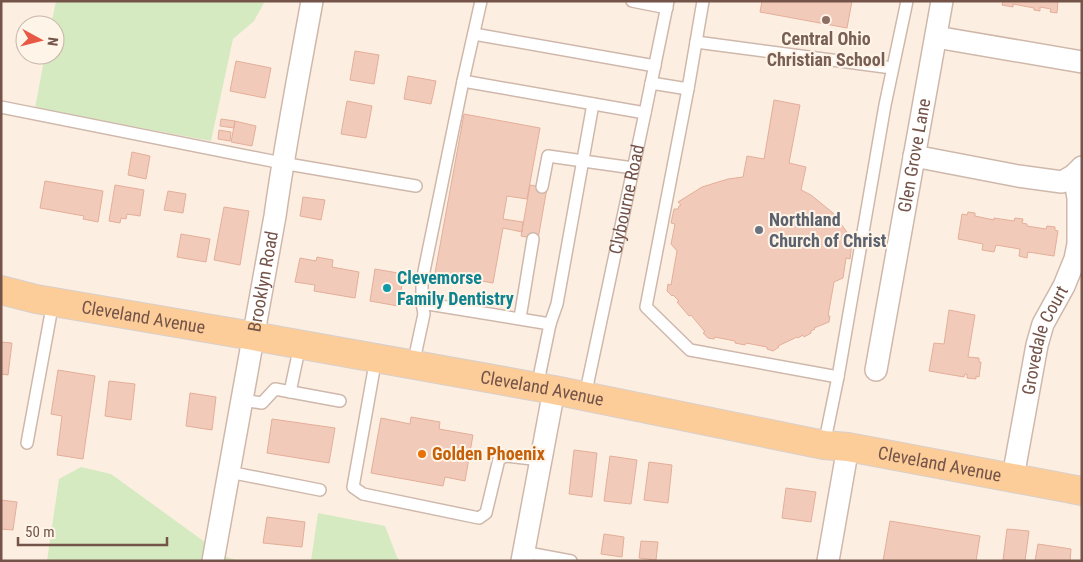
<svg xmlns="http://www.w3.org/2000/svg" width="1083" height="562" viewBox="0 0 1083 562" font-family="'Roboto Condensed',sans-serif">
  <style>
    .green { fill: #d5eac0 }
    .building { fill: #f2cab9; stroke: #e4ae99 }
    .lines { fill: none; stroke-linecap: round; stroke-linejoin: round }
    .service-casing { stroke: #cfb8ab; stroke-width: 14 }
    .minor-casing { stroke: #cfb8ab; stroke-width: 24 }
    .primary-casing { stroke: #d8cfcc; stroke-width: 30 }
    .service { stroke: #fff; stroke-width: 11 }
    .minor { stroke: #fff; stroke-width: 21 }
    .primary { stroke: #fccd99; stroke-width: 28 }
    .education-dot { fill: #8d6e63; stroke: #fff4e8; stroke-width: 2 }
    .worship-dot { fill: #6b7280; stroke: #fff4e8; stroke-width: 2 }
    .culture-dot { fill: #0f9aa8; stroke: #fff4e8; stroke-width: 2 }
    .food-dot { fill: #e8710a; stroke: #fff4e8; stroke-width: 2 }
    .labels { text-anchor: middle; stroke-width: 4; stroke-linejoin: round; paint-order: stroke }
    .education-label { font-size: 18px; font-weight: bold; fill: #785e54; stroke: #fff4e8 }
    .street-label { font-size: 18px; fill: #745348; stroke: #fff4e8 }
    .worship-label { font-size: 18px; font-weight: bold; fill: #5b616d; stroke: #fff4e8; text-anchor: start }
    .culture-label { font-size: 18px; font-weight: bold; fill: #0d838f; stroke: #fff4e8; text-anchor: start }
    .food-label { font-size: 18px; font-weight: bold; fill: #c56008; stroke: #fff4e8; text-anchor: start }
  </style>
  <rect width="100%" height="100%" fill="#fcefe2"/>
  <path class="green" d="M56,1H265L254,21L233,39L211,141L35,108L45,55H55V25H51Z
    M81,467L111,474L209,545L229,558L239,561H47L59,479Z
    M318,513L385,526L397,557L400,561H311Z"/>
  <path class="building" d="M762,1H852L847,28L760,12Z
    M1003,1H1058L1057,13L1050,12L1051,9L1040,7V11L1034,10V8L1013,4V7L1002,5Z
    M355,51L379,55L374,84L350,80Z
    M236,61L271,68L265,98L230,91Z
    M408,76L436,81L431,104L404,99Z
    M774,100L800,105L789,163L806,167L801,190L811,195L833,213L849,235L847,236L849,239V243H852L850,259L846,258L843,278L834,282L828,316H830L829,322L814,328L815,329L811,331V333L804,337L803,335L798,338L797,337L778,346L779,347L773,351L767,349V347L746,343L745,345L735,343V341L715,337L714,339L708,338L703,333L705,332L691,315L689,316L677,302L679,301L673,295L672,296L667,291L668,284L671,285L677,251L671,244L675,224L671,223L674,209H678L679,206L681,205L678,202L702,187L728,179L743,177L747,156L764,159Z
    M347,101L372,106L366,138L341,134Z
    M464,114L540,128L527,199L507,196L503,219L523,222L522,232L503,228L493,283L435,273Z
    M221,119L235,121L234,128L220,126Z
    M235,121L256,126L252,146L231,142Z
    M219,130L231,132L230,141L218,139Z
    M132,152L150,156L146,179L128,175Z
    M45,181L103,191L98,222L83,219L84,216L40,208Z
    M115,185L144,190L140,216L127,214L126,219L121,218L120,223L109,221Z
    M530,185L547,188L538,239L521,236Z
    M168,191L186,194L183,213L164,210Z
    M303,197L325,200L321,220L300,216Z
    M224,207L249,211L240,265L214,260Z
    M968,212L975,213V216L994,220V218L1014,221L1015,218L1023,219L1022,223L1027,224V226L1046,229L1047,226L1055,227V230L1058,231L1054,256L1028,252L1027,258L1019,256L1020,249L996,245L994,252L982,250L983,244L958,239L962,214L967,215Z
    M181,234L210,239L206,262L177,257Z
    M317,257L333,260L332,267L359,272L355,298L314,291L315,285L295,282L300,258L316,261Z
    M375,269L404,274L398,306L370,301Z
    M949,310L975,315L968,357L979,358V362H981L979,377L976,376V379L967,378V374H965L964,377L929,371L934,343L944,344Z
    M1,342L12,343L8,375L1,374Z
    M58,370L95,376L83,459L57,455L62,416L51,414Z
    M109,381L135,384L131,420L105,416Z
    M190,393L216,397L212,430L186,426Z
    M411,417L440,422L439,429L473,435L465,481L445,477L443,486L371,473L381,418L410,424Z
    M272,419L335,428L329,463L267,453Z
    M574,450L597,453L592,497L569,494Z
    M610,456L637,460L631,504L604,501Z
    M649,462L672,465L668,503L644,500Z
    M786,488L816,492L811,522L782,518Z
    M1,500L17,502L13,530L1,529Z
    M267,517L305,522L302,547L263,543Z
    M890,521L980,536L976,561H883Z
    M1007,529L1029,531L1025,561L1003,560Z
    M604,534L624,537L622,557L601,554Z
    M641,541L658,542L656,560L639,558Z
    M1038,544L1071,549L1070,561H1035Z"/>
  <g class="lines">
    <defs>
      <g id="service">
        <path d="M632,1L667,8"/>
        <path d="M474,34L655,66"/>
        <path d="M696,42L892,68"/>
        <path d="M463,81L481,1"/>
        <path d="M651,83L688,89L703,1"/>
        <path d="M688,89L646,307L690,350L838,377"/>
        <path d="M1,107L282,163L416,186"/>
        <path d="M542,187L548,156L633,168"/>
        <path d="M422,303V281L463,81L645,113"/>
        <path d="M520,318L533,239"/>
        <path d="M550,324L557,304L593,104"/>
        <path d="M376,358L353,487L363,494L479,518L486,513L499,459L506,456L541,460"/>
        <path d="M413,365L424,314L422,303L550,324L537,387"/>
        <path d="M290,392L300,345"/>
        <path id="s1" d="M585,396L645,113L668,1"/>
        <path d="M242,400L262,403L275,389L340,401"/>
        <path d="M27,443L53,302"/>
        <path d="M824,445L838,377L885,105L907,1"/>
        <path d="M229,472L320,490"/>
        <path d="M523,552L571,561"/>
      </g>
      <g id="minor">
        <path d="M936,37L1082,62"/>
        <path d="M914,156L1018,176L1062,182L1074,175L1082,167"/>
        <path id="s2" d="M876,370L942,1"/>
        <path id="s3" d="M1013,477L1037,345L1043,324L1064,286L1075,259L1078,244V198L1074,175"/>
        <path id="s4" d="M213,561L275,216C285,144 299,73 312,1"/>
        <path d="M522,561L554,390"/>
        <path d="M828,561L848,447"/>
      </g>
      <g id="primary">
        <path id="s5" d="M1,290L36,299L253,336L554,390L824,445L848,447L1082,491"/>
      </g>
    </defs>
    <use href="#service" class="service-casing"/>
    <use href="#minor" class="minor-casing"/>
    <use href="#primary" class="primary-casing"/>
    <use href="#service" class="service"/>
    <use href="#minor" class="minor"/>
    <use href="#primary" class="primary"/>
  </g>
  <circle class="education-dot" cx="826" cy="20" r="5"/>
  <circle class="worship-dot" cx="759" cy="230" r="5"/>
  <circle class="culture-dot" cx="387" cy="288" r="5"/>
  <circle class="food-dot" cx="422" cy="454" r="5"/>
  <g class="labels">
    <g class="education-label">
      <text x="826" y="45">Central Ohio<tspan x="826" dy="21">Christian School</tspan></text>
    </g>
    <g class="street-label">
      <text dy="6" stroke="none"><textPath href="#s2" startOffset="218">Glen Grove Lane</textPath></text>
      <text dy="6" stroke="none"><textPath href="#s1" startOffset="201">Clybourne Road</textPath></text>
      <text dy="6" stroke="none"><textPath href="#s4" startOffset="284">Brooklyn Road</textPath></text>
      <text dy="6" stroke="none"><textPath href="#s5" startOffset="145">Cleveland Avenue</textPath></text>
      <text dy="6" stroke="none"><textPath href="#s3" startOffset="141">Grovedale Court</textPath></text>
      <text dy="6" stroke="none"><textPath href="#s5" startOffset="550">Cleveland Avenue</textPath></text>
      <text dy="6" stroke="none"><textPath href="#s5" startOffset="955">Cleveland Avenue</textPath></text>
    </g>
    <g class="worship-label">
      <text x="769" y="226">Northland<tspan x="769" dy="21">Church of Christ</tspan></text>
    </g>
    <g class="culture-label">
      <text x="397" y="284">Clevemorse<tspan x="397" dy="21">Family Dentistry</tspan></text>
    </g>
    <g class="food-label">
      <text x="432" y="460">Golden Phoenix</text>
    </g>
  </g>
  <rect width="1083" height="562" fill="none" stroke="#745348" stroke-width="5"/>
  <g transform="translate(40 40) rotate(97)"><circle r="24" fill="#fff4e8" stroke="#c7b4a8"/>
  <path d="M0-4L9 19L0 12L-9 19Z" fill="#e75945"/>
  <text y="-8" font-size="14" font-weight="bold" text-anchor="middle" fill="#745348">N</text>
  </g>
  <path d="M18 537v8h149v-8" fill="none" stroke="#745348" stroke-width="2.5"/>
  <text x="25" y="537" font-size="15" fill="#745348" stroke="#fff4e8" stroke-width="4" paint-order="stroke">50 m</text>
</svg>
